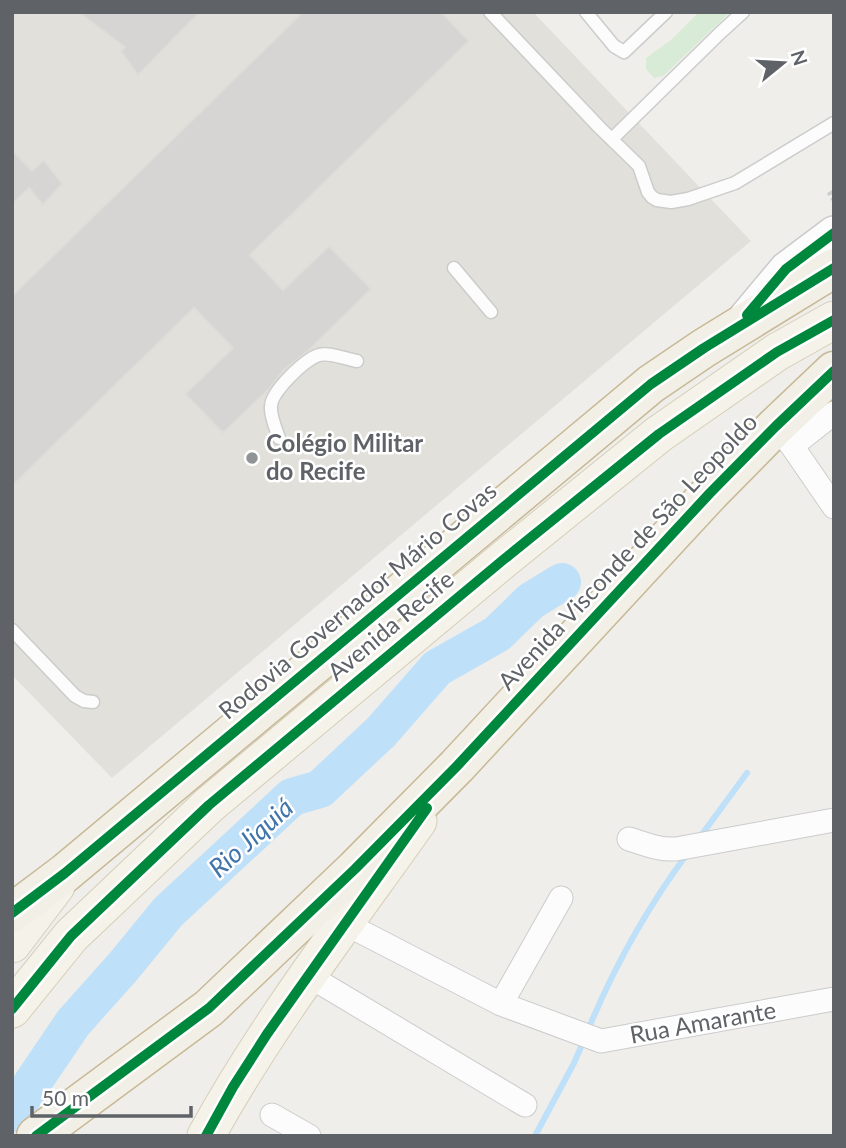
<svg xmlns="http://www.w3.org/2000/svg" width="846" height="1148" viewBox="0 0 846 1148" font-family="Lato,sans-serif">
  <style>
    .education { fill: #e2e0da }
    .green { fill: #d8ebd6 }
    .lines { fill: none; stroke-linecap: round; stroke-linejoin: round }
    .stream { stroke: #bfe0f9; stroke-width: 6 }
    .river { stroke: #bfe0f9; stroke-width: 38 }
    .building { fill: #d6d5d3; stroke: #deddd9; stroke-width: 2 }
    .service-casing { stroke: #cbcccc; stroke-width: 15 }
    .minor-casing { stroke: #cbcccc; stroke-width: 25 }
    .secondary-casing { stroke: #cacacb; stroke-width: 36 }
    .primary-casing { stroke: #d7ceb8; stroke-width: 39 }
    .trunk-casing { stroke: #c8b996; stroke-width: 41 }
    .path { stroke: #cacfcc; stroke-width: 3.5; stroke-dasharray: 7 3.5; stroke-linecap: butt }
    .service { stroke: #fdfcfc; stroke-width: 12 }
    .minor { stroke: #fdfcfc; stroke-width: 23 }
    .secondary { stroke: #fdfcfc; stroke-width: 33 }
    .primary { stroke: #f4f2e9; stroke-width: 37 }
    .trunk { stroke: #f2f0e6; stroke-width: 38 }
    .cycleway-casing { stroke: #fff; stroke-width: 15 }
    .cycleway { stroke: #00873e; stroke-width: 10 }
    .poi-dot { fill: #919496; stroke: #fff; stroke-width: 2.5 }
    .labels { text-anchor: middle; stroke-width: 5; stroke-linejoin: round; paint-order: stroke }
    .poi-label { font-size: 24px; font-weight: bold; fill: #5f6368; stroke: #fff; text-anchor: start }
    .street-label { font-size: 24px; fill: #5f6368; stroke: #fff }
    .water-label { font-size: 26px; font-style: italic; fill: #4174aa; stroke: #fff }
  </style>
  <rect width="100%" height="100%" fill="#efeeea"/>
  <path class="education" d="M12,12H533L751,241L112,778L12,675Z"/>
  <path class="green" d="M699,12H730L663,76L654,78L646,69V58L671,40Z"/>
  <g class="lines">
    <path class="stream" d="M700,837L747,773
      M588,1030C614,967 647,908 687,854
      M535,1136L574,1063L584,1040"/>
    <path class="river" d="M12,1113L73,1023L123,967L168,912L292,797L320,789L381,732L437,668L497,634L531,601L562,582"/>
  </g>
  <path class="building" d="M78,12H200L138,75L121,51L125,47Z
    M303,12H441L469,41L250,255L283,290L329,246L371,289L308,351L284,370L269,389L223,433L185,394L233,348L194,308L12,486V296Z
    M12,150L32,171L44,160L62,184L43,205L29,188L12,204Z"/>
  <g class="lines">
    <defs>
      <path id="service" d="M490,12L600,128L639,166L648,192L652,197L657,200L671,202L688,199L735,183L834,123
        M586,12L614,46L624,52L666,12
        M613,138L720,33L743,12
        M454,268L491,312
        M279,438C276,429 270,416 271,406C272,391 304,360 319,355C330,352 345,359 357,361
        M12,630L75,696L84,701L93,702"/>
      <path id="minor" d="M776,426L792,446L834,507
        M792,446L834,413
        M629,839C645,844 659,850 676,849L834,820
        M346,924L501,1004L601,1041L834,999
        M309,976L525,1105
        M501,1004L561,898
        M272,1115L309,1136"/>
      <path id="secondary" d="M745,318L786,269L834,233"/>
      <path id="primary" d="M12,944L56,886
        M12,1009L71,936L209,805L503,560L659,434L777,352L834,320
        M206,1136C267,1025 345,924 418,821"/>
      <path id="trunk" d="M12,913L65,873L651,384L704,348L834,268
        M36,1136L209,1008L355,869L457,766L710,493L776,426L834,371"/>
    </defs>
    <use href="#service" class="service-casing"/>
    <use href="#minor" class="minor-casing"/>
    <use href="#secondary" class="secondary-casing"/>
    <use href="#primary" class="primary-casing"/>
    <use href="#trunk" class="trunk-casing"/>
    <path class="path" d="M834,191L829,194L834,201"/>
    <use href="#service" class="service"/>
    <use href="#minor" class="minor"/>
    <use href="#secondary" class="secondary"/>
    <use href="#primary" class="primary"/>
    <use href="#trunk" class="trunk"/>
    <defs>
      <path id="cycleway" d="M747,315L786,269L834,233
        M12,913L65,873L651,384L704,348L834,268
        M12,1009L71,936L209,805L503,560L659,434L777,352L834,320
        M36,1136L209,1008L355,869L457,766L710,493L776,426L834,371
        M206,1136L233,1087L267,1034L427,808"/>
    </defs>
    <use href="#cycleway" class="cycleway-casing"/>
    <use href="#cycleway" class="cycleway"/>
  </g>
  <circle class="poi-dot" cx="252" cy="458" r="7"/>
  <g class="labels">
    <g class="poi-label">
      <text x="266" y="452">Colégio Militar<tspan x="266" dy="28">do Recife</tspan></text>
    </g>
    <g class="street-label">
      <text transform="translate(628 552) rotate(-47)" y="8">Avenida Visconde de São Leopoldo</text>
      <text transform="translate(358 601) rotate(-40)" y="8">Rodovia Governador Mário Covas</text>
      <text transform="translate(391 626) rotate(-40)" y="8">Avenida Recife</text>
      <text transform="translate(703 1023) rotate(-10)" y="8">Rua Amarante</text>
    </g>
    <g class="water-label">
      <text transform="translate(251 838) rotate(-42)" y="9">Rio Jiquiá</text>
    </g>
  </g>
  <rect width="846" height="1148" fill="none" stroke="#5f6368" stroke-width="28"/>
  <g transform="translate(783 63) rotate(72)" stroke="#ffffff" stroke-width="5" paint-order="stroke">
  <path d="M0-5L12 26L0 18L-12 26Z" fill="#5f6368"/>
  <text y="-10" font-size="19" font-weight="bold" text-anchor="middle" fill="#5f6368">N</text>
  </g>
  <path d="M32 1106v10h159v-10" fill="none" stroke="#5f6368" stroke-width="3.5"/>
  <text x="42" y="1106" font-size="21" fill="#5f6368" stroke="#ffffff" stroke-width="5" paint-order="stroke">50 m</text>
</svg>
